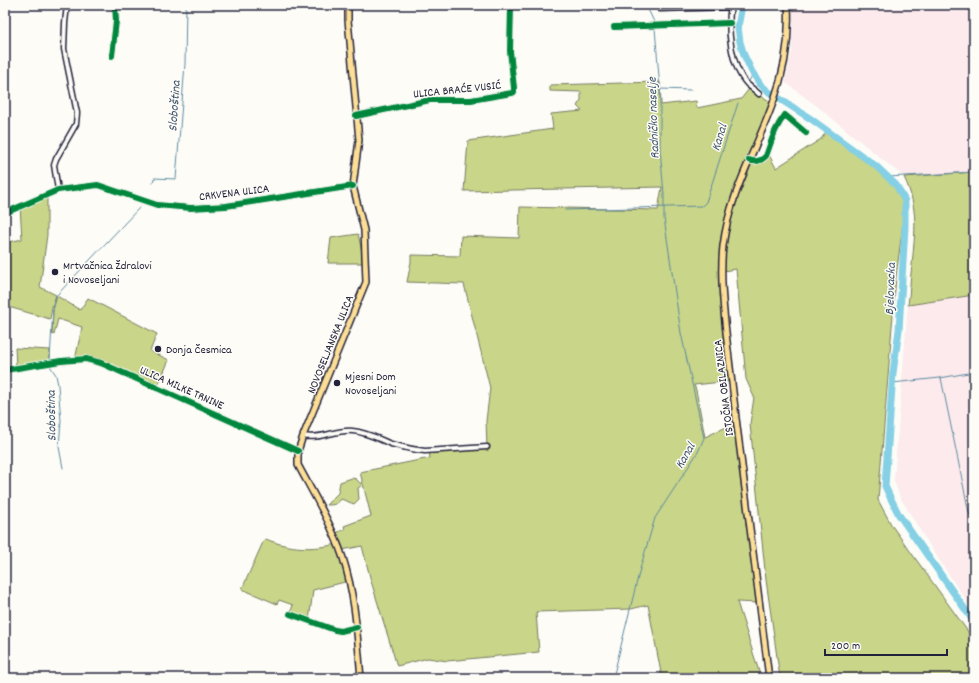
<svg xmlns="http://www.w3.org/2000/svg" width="979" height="683" viewBox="0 0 979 683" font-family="Dekko,sans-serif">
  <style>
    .built { fill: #fceaec }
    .green { fill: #c9d588; stroke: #767c62 }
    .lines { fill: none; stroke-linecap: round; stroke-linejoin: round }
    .stream { stroke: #5d8aa1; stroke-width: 1 }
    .river { stroke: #85d0e5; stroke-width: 7 }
    .minor-casing { stroke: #22223b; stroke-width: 7 }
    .major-casing { stroke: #22223b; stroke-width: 8 }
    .minor { stroke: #fdfcf7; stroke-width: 4 }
    .major { stroke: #fcde96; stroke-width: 5 }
    .cycleway-casing { stroke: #fdfcf7; stroke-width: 8 }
    .cycleway { stroke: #00873e; stroke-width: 6 }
    .poi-dot { fill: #22223b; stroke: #fdfcf7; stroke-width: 1.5 }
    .labels { text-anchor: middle; stroke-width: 3; stroke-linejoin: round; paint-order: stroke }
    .street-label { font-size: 12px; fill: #22223b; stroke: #fdfcf7 }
    .poi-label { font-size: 12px; fill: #22223b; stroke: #fdfcf7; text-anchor: start }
    .water-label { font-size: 13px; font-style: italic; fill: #40566e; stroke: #fdfcf7 }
  </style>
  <rect width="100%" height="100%" fill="#fdfcf7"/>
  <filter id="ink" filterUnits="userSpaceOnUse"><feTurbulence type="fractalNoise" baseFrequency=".025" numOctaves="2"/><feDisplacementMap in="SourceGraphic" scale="8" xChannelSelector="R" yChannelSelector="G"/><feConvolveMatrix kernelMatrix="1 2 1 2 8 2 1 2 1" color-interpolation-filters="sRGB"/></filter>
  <g filter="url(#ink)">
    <path class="built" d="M791,5H974V172L904,177L817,106L785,82L792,52L793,14Z
      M974,295V613L923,535L900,497L894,481L908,305Z"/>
    <path class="green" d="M660,82L661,105L696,101L697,108L741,99L749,89L773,103L749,161L757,163L768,153L776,168L821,139L827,131C849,147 888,170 901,193C904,198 905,203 905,208L896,277L878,500L892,526L974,640V678H780L766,580L750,424L754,397L746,379L736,269L723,271L731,381L694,385L696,390L705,437L737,422L759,603L737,602L761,678H662L648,605L631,609L536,612L539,652L447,661L428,658L397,666L371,581L362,546L342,550L336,533L345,529L344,526L371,516L360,472L430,458L429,451L487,447L486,421L490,388L464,284L407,282L411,262V255L460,256L461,236L519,238L520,207L658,210L662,187L464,191L468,141L553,129L551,114L582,111L577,106L581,100V92L550,91V85Z
      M974,172V295L908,305C910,292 910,278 912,265C915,231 919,209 904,177Z
      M47,195V235L40,287L56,295L52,307L50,319L5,306V243L22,239L20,206Z
      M358,234L363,256V263H328L331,238Z
      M57,296L80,310L88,298L157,334L150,351L169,360L157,388C132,377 102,358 75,360L82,327L58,319L54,335L52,334L53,310Z
      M15,348L50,350V362L16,367Z
      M352,478L356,479L362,485L358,488L359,499L354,504L341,499C337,505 333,505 326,505L338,493L340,482Z
      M266,539C289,549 313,550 337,544L349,581L313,590L309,621L290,614L293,605L279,600L277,604L242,589L264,540Z"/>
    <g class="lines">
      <path class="stream" d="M646,5L655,24
        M749,81L753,74
        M660,89L691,90
        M888,177L974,172
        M153,183L154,178L176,179L185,64L186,5
        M565,210L702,206L706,202L738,103
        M50,359L53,309L56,296L140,207
        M50,366L56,375L58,385L61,421L59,447L63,468
        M941,378L969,513L974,523
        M892,383L940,378L974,372
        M613,678L640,569L655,518L698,452L704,438L681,333L664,218V194L660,149V89L655,28"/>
      <path class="river" d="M742,5L738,27L740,42L744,55L752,72L760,84L769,92L811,119L876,166L896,185L905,201V227L899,330L893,373L885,486L890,497L899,515L974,622"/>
      <defs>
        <path id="minor" d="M731,5C727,28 730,65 747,84C750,87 755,90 759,94
          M660,9L731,7
          M614,27L730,23
          M112,56L116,21L115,5
          M356,116L430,100H471L512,93L514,92V88L510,51L511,5
          M749,160C756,163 761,161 766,156C772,140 774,129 785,115L806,133
          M58,190L54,165L56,159L76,124L77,113L64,49L65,23L67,5
          M5,213L58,190L98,185L157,205L191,208L226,206L353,186
          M5,370L61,361L86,359L101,363L298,451
          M303,436C320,440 336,429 353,431C366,432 379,439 391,444C402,447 414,450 425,451L487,447
          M290,614L335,630L341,631L357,627"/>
        <path id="major" d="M348,5V20L359,140L353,186L364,230L366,282L303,436L298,451V465C314,495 332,525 343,558C356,599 357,636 361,678
          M769,678C758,591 747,504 736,418C733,389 729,361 726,332C723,303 720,275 723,246C730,192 755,153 773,103C784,73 790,38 788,5"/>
      </defs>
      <use href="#minor" class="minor-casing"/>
      <use href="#major" class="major-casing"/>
      <use href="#minor" class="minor"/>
      <use href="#major" class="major"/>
      <defs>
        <path id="cycleway" d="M614,27L730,23
          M112,56L116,21L115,5
          M356,116L430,100H471L512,93L514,92V88L510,51L511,5
          M749,160C756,163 761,161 766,156C772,140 774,129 785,115L806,133
          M5,213L58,190L98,185L157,205L191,208L226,206L353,186
          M5,370L61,361L86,359L101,363L298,451
          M290,614L335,630L341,631L357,627"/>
      </defs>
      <use href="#cycleway" class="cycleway-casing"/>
      <use href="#cycleway" class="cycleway"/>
    </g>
  </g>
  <g class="poi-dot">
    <circle cx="55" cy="272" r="4"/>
    <circle cx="158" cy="349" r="4"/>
    <circle cx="337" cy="383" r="4"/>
  </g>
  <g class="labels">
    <g class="street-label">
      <text transform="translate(457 89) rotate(-6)" y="4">ULICA BRAĆE VUSIĆ</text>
      <text transform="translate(234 192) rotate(-7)" y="4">CRKVENA ULICA</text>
      <text transform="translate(330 344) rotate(-68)" y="4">NOVOSELJANSKA ULICA</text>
      <text transform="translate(182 387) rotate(24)" y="4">ULICA MILKE TRNINE</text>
      <text transform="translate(723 388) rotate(-97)" y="4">ISTOČNA OBILAZNICA</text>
    </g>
    <g class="poi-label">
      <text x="63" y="269">Mrtvačnica Ždralovi<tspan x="63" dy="14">i Novoseljani</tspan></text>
      <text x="166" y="353">Donja Česmica</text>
      <text x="345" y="380">Mjesni Dom<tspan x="345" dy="14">Novoseljani</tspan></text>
    </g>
    <g class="water-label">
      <text transform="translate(173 106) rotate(-86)" y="5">Sloboština</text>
      <text transform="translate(652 118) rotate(-92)" y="5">Radničko naselje</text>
      <text transform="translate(718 137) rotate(-73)" y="5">Kanal</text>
      <text transform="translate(889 289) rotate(-88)" y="5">Bjelovacka</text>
      <text transform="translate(50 416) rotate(-91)" y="5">Sloboština</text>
      <text transform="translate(684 455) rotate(-60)" y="5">Kanal</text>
    </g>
  </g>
  <rect width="979" height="683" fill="none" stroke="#fdfcf7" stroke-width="20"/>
  <rect x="10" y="10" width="959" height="663" fill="none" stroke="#22223b" stroke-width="1.5" filter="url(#ink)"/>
  <path d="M825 649v6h122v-6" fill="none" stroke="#22223b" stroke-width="2"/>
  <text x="831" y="649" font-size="12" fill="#22223b" stroke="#fdfcf7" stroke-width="3" paint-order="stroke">200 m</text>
</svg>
